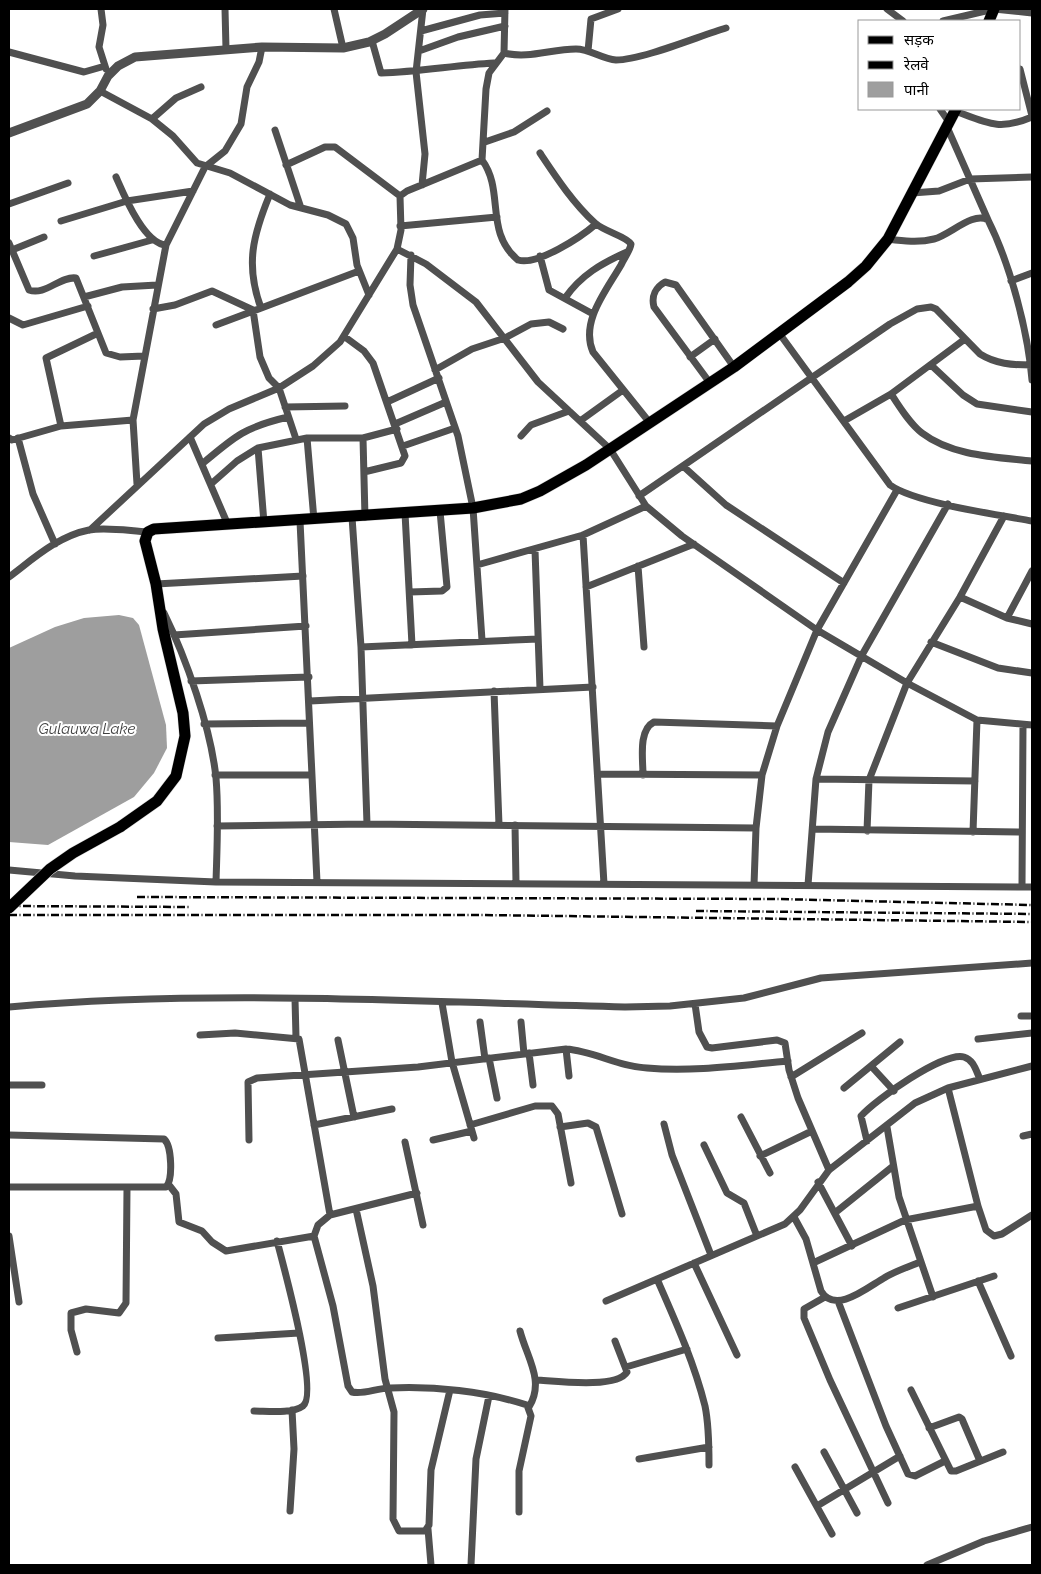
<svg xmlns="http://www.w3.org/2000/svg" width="1041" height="1574" viewBox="0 0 1041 1574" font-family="Raleway,'Noto Sans Devanagari',sans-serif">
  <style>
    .water { fill: #9e9e9e }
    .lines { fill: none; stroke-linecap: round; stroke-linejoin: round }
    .primary-casing { stroke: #dbdbdb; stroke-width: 12 }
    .minor { stroke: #505050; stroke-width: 7 }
    .tertiary { stroke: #505050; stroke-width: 9 }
    .primary { stroke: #000; stroke-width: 11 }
    .rail { stroke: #000; stroke-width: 2.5; stroke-dasharray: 8 2.5 1 2.5; stroke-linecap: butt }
    .primary-bridge-casing { stroke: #dbdbdb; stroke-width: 12; stroke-linecap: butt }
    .primary-bridge { stroke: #000; stroke-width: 11 }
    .labels { text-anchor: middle; stroke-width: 4; stroke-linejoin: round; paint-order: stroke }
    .water-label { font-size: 15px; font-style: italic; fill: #3f3f3f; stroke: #fff }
  </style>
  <rect width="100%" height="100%" fill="#fff"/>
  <path class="water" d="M119,615L133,618L139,625L166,725L167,748L154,773L134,797L48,845L9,842V648L55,627L84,618Z"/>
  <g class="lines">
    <defs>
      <path id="primary" d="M989,21L994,9
        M120,827L157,801L176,776L185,736L183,713L163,629L156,584L145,541L148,532L154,529L473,508L521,499L540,491L586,465L734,367L848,282L866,266L888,239L956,109"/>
    </defs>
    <use href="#primary" class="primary-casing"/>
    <path class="minor" d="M101,9L103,25L99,47L106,69
      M225,9L226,49
      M334,9L343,48
      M887,9L903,21
      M994,9L1032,13
      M943,21L994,9
      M421,31L480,15L505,13
      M372,41L381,73C419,72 456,65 494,63
      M419,51L458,37L505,26
      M588,51L591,19L618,9
      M9,52L84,72L105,66
      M504,53C529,59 551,49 576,49C590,49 602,59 616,60C642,60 699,36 726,28
      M1020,69L1032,116
      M100,91L152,119L173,136L197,163L230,173L290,205L328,215L346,224L353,238L357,265L369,295
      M940,109L949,122
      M955,111C987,123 999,131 1032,117
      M152,119L176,98L201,87
      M947,127L988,220
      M275,130L301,208
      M485,142L514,132L547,111
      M540,153C556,177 573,203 595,223C605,232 626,236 631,244C630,251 624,258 621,265C606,291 580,322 593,352L650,423
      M482,160C505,191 484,232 518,260C537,266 581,237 596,224
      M286,165L325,147H335L400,196
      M116,177C124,195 144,244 166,245
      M422,185L425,154L416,72L423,9
      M912,193L939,191L970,179L1032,177
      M9,204L68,183
      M61,221L127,201L193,191
      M400,226L497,217
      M888,239C903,241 919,243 934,239C950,235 973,211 988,220C1010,264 1028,331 1032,380
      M9,243L29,290C45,296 60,276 76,278L106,353L120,357L144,356
      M397,249L426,264L476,302L538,382L610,449L646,506L682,536L817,630L907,683L977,720L1032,725
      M12,250L44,237
      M411,255L410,285L413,305L458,436L473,508L482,640
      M94,256L152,240
      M540,256L549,290L593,314
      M1011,281L1032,273
      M84,297L122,287L157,285
      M565,298C581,275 602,263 627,252
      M261,308C245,265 253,235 270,194
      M153,309L175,305L212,291L253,310L260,357L269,378L279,388L296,439
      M9,318L23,325L88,306
      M216,325L359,271
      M779,333L890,485C915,503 999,515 1032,521
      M345,337L364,351L373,363L405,456L401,463L364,472
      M690,357L715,339
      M931,365L963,395L977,404L1032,412
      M435,370L472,349L505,338L531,324L549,322L563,329
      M710,383L654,307C651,296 656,287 665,282L676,285L734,367
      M891,394C900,407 909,423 922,433C952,456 996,457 1032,461
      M387,402L439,378
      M285,407L345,406
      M580,421L623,390
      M844,421L891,394L965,339
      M395,424L446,402
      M61,426L46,358L98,333
      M521,436L531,425L569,411
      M190,437L228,525
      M9,438L12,440L61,426L133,420
      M18,438L33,494L55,544
      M307,438L314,520
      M363,438L365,517
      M403,446L455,428
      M258,448L264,523
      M202,464C235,436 245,427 288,417
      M684,467L726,505L844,583
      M137,484L133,420L166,245L205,167L225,151L241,124L247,87L259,62L262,47
      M211,484L237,461L258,448L307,438H363L397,429
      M639,496L890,324L917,309L931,307L936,309L980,354C996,364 1012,365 1031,365
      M405,513L412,645
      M352,517L361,647L367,824
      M300,521L317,882
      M90,530L204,424L229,409L279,388L313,366L340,342L397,249L401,230L400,196L407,191L482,160L486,89L489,73L504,53L505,9
      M583,535L604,884
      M535,550L540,689
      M477,565L583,535L646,506
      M638,566L644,647
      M9,577C33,559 58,536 89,530C108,527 129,531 148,532
      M156,584L303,576
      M586,587L694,544
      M410,592L442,591L447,587L440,511
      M960,597L1007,618L1032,624
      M164,613C186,658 211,728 216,778C219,812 217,847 216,882
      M1007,618L1032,571
      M174,635L306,626
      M931,642L998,668L1032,673
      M361,647L538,639
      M191,681L309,677
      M494,691L499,825
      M310,701L593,687
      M204,724L309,723
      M598,774L762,775
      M215,775H311
      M643,775C643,759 638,730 654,722L777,726
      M816,779L975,781
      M515,825L516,883
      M217,826L367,824L756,828
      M813,829L1021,832
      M867,831L869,780L907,683L960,597L1004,516
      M973,832L977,720
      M9,870L75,876L216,882L1032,887
      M754,885L756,828L762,775L777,726L817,630L897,490
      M808,885L816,779L828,732L862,655L948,504
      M1022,887L1023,725
      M295,999L296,1037
      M442,1003L452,1062L474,1138
      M695,1004L699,1032L707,1047L712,1048L777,1040L785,1043L789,1070L798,1098L829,1170
      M9,1007C213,989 420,1002 625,1007L670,1006L744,998L821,978L1032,963
      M1021,1016H1032
      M480,1022L485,1059
      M521,1022L524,1054
      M200,1035L235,1033L299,1039L330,1215
      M978,1039L1032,1033
      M338,1040L354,1117
      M566,1049L569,1076
      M529,1053L533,1085
      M489,1058L497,1098
      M871,1066L894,1091
      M791,1077L862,1033
      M9,1085H42
      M844,1088L900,1042
      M948,1088L978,1206L986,1230L994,1236L1002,1234L1032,1215
      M741,1117L770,1173
      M664,1124L672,1155L711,1255
      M314,1125L392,1109
      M470,1125L535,1106H552L558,1114L571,1183
      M560,1127L588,1123L596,1127L622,1214
      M887,1127L899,1197L933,1297
      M9,1135L164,1139C172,1146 173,1180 166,1187H9
      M1023,1136L1032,1134
      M249,1140L248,1082L257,1078L418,1067L566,1049C594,1051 619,1067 647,1068C694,1072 742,1065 788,1061
      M433,1140L472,1131
      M867,1141L861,1116C875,1100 944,1051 964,1057C974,1060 976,1071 980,1079
      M405,1142L423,1225
      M704,1145L727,1193L744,1203L757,1236
      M760,1156L812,1131
      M818,1182L852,1246
      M169,1185L176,1194L179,1222L202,1231L212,1242L226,1251L314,1236L333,1306L348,1386L352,1392C363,1395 377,1388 390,1388C434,1386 484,1391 527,1405L531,1416L519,1471V1512
      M356,1209L373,1286L385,1379L394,1412L393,1519L399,1531H425L429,1525L431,1470L450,1390
      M836,1212L892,1167
      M794,1217L806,1239L821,1291C835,1315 868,1287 884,1278C895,1271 908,1267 920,1262
      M9,1236L19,1302
      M314,1236L318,1225L330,1215L417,1193
      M694,1263L737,1355
      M813,1263L905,1220L978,1206
      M657,1279C675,1320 694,1362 705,1406C709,1425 709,1445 709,1465
      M978,1281L1011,1356
      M825,1297L804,1309V1318L830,1380L888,1503
      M606,1301L785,1224L800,1210L829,1170L915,1103L948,1088L1032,1066
      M838,1301L886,1426L908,1474L915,1476L945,1461
      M898,1308L994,1276
      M520,1331C527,1358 545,1381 529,1407
      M218,1338L299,1333
      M77,1352L71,1330V1313L86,1309L119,1313L126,1303L127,1188
      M626,1367L687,1349
      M537,1380C555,1381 617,1389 627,1372L615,1341
      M911,1390L951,1471H956L1003,1452
      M254,1411C267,1411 292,1414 303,1406C319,1394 283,1264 277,1241
      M929,1428L959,1417L962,1419L980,1461
      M824,1452L857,1513
      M639,1459L709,1447
      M795,1467L832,1534
      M817,1506L900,1456
      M290,1511L294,1449L292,1410
      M428,1529L431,1565
      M471,1565L476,1459L489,1396
      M927,1565L984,1541L1032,1527"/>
    <path class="tertiary" d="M9,133L87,104L100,91L108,76L118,66L135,57L262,47L343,48L369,42L385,34L423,9"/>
    <use href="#primary" class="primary"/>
    <path class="rail" d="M137,897L778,899L1032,905
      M9,906L191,907
      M696,911L1032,914
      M9,915H483L1032,922"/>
    <defs>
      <path id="primary-bridge" d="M9,908L50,869L73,853L120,827"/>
    </defs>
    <use href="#primary-bridge" class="primary-bridge-casing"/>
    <use href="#primary-bridge" class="primary-bridge"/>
  </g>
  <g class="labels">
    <g class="water-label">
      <text x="87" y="734">Gulauwa Lake</text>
    </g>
  </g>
  <rect width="1041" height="1574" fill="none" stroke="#000000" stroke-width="20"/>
  <rect x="858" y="20" width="162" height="90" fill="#ffffff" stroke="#999999"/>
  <rect x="868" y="36" width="25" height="8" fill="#000000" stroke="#999999"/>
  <text x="904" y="45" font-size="15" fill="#000000">सड़क</text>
  <rect x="868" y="61" width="25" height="8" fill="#000000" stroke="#999999"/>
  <text x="904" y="70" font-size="15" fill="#000000">रेलवे</text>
  <rect x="868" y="82" width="25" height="15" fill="#9e9e9e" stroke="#999999"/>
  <text x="904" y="95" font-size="15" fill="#000000">पानी</text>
</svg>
